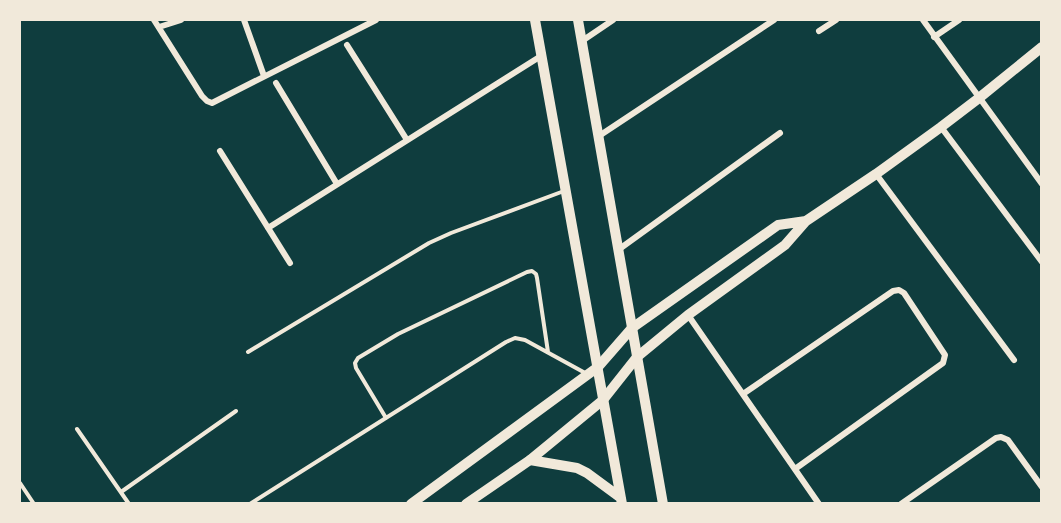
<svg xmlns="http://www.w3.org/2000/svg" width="1061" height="523" viewBox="0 0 1061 523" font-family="'Fira Sans',sans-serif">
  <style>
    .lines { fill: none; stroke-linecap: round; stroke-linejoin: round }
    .service { stroke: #f1e9da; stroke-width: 4 }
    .minor { stroke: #f1e9da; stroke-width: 6 }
    .tertiary { stroke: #f1e9da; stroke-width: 10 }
    .secondary { stroke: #f1e9da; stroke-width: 10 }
  </style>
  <rect width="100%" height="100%" fill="#0f3d3e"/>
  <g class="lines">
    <path class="service" d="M248,352L429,243L451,233L564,191
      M386,418L356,368L355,363L358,358L398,334L527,272L532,271L536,274L537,278L548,352
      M77,429L129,504
      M20,483L34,504
      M121,492L236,411
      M250,504L506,342L515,338L525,340L587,374"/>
    <path class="minor" d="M154,20L202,96L207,101L212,103L376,20
      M244,20L264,76
      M923,20L1042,184
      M159,27L181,20
      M819,31L836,20
      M934,37L959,20
      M582,41L613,20
      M347,45L407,140
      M276,83L337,184
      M941,127L1042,262
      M599,136L774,20
      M220,151L290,263
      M876,174L1014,360
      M268,228L541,56
      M618,250L780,133
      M688,315L819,504
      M743,394L893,291L899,290L904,293L945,355L943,363L795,469
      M901,504L996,438L1001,437L1008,440L1042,487"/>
    <path class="tertiary" d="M411,504L598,367L632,328L778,225L806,221
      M466,504L530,460L603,400L637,357L688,315L785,245L806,221L876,174L941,127L979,98L1042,47"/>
    <path class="secondary" d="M535,20L622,504
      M578,20L663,504
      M530,460L577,468L587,473L621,498"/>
  </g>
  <rect width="1061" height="523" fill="none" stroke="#f1e9da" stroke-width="42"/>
</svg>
